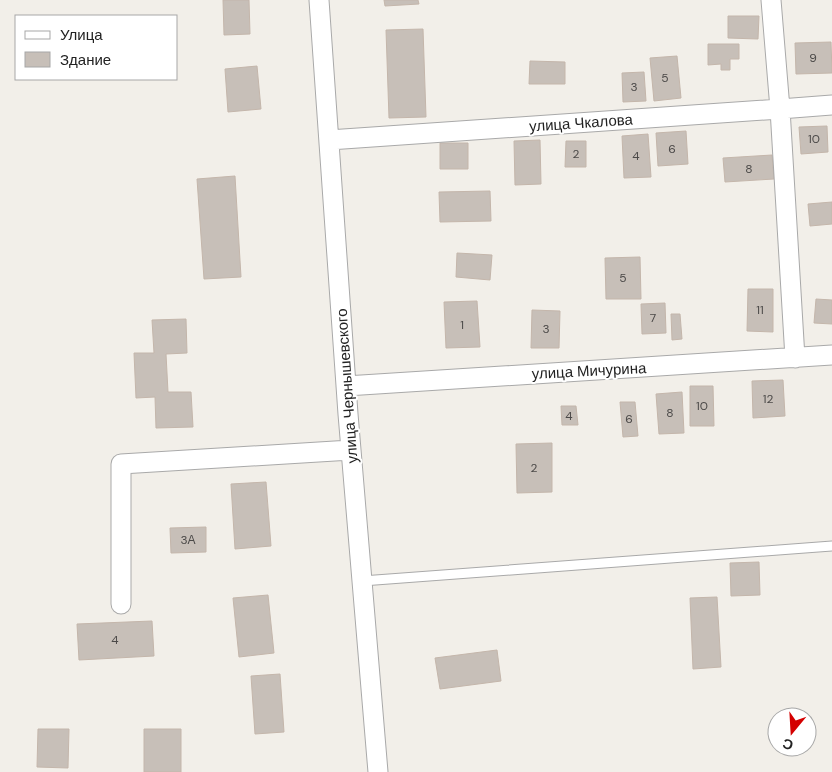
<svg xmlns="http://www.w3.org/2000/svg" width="832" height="772" viewBox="0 0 832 772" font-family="'DM Sans',sans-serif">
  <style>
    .building { fill: #c7bfb8; stroke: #c4b6ab }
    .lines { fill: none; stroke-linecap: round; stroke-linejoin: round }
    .lane-casing { stroke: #a9a9a9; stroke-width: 11 }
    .street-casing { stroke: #a9a9a9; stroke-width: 21 }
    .lane { stroke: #fff; stroke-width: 9 }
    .street { stroke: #fff; stroke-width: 19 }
    .labels { text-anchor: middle; stroke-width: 4; stroke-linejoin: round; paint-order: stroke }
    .number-label { font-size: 12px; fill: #4b4948 }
    .street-label { font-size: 15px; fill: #222; stroke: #fff }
  </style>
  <rect width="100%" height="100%" fill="#f2efe9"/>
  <path class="building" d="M223,0H249L250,34L224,35Z
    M384,0H418L419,4L385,6Z
    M728,16H759L758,39L728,38Z
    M423,29L426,117L389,118L386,30Z
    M831,42L832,73L796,74L795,43Z
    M708,44H739V59H730V70H721V64L708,65Z
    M677,56L681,98L654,101L650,58Z
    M530,61L565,62V84H529Z
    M257,66L261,109L228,112L225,69Z
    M644,72L646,101L623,102L622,73Z
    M827,126L828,152L801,154L799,127Z
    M686,131L688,164L658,166L656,133Z
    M648,134L651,177L624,178L622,136Z
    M540,140L541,184L515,185L514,141Z
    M566,141H586V167H565Z
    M440,143H468V169H440Z
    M772,155L774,179L725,182L723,158Z
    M235,176L241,277L204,279L197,179Z
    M490,191L491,221L440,222L439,192Z
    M832,202V224L810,226L808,204Z
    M457,253L492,255L490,280L456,277Z
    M640,257L641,299H606L605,258Z
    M748,289H773V332L747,331Z
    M816,299L832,300V324L814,323Z
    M477,301L480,347L446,348L444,302Z
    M665,303L666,333L642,334L641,304Z
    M532,310L560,311L559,348H531Z
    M671,314H680L682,339L672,340Z
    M186,319L187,353L166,354L168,392H191L193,427L156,428L155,397L136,398L134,353H154L152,320Z
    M783,380L785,416L753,418L752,381Z
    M690,386H713L714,426H690Z
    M682,392L684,433L659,434L656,394Z
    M620,402H635L638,436L623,437Z
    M561,406H576L578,425H562Z
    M552,443V492L517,493L516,444Z
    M266,482L271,546L235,549L231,484Z
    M206,527V552L171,553L170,528Z
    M759,562L760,595L731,596L730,563Z
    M268,595L274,653L239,657L233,598Z
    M717,597L721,667L693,669L690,598Z
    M152,621L154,656L79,660L77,624Z
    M497,650L501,681L440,689L435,658Z
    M280,674L284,732L255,734L251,676Z
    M38,729H69L68,768L37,767Z
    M144,729H181V772H144Z"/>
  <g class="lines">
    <defs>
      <path id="lane" d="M362,581L832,546"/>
      <path id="street" d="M319,0L348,414L378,772
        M771,0L780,109L795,358
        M329,140L780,109L832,105
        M346,386L832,355
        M121,604V464L351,450"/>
    </defs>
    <use href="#lane" class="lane-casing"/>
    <use href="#street" class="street-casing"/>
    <use href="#lane" class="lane"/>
    <use href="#street" class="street"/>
  </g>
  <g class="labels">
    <g class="number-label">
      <text x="813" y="62">9</text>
      <text x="665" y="82">5</text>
      <text x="634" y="91">3</text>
      <text x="814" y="143">10</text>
      <text x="672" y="153">6</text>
      <text x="576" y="158">2</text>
      <text x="636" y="160">4</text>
      <text x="749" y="173">8</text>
      <text x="623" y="282">5</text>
      <text x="760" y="314">11</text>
      <text x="653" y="322">7</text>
      <text x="462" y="329">1</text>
      <text x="546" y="333">3</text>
      <text x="768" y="403">12</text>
      <text x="702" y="410">10</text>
      <text x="670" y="417">8</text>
      <text x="569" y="420">4</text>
      <text x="629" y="423">6</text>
      <text x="534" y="472">2</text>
      <text x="188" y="544">3А</text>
      <text x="115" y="644">4</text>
    </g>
    <g class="street-label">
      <text transform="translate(581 123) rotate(-4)" y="5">улица Чкалова</text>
      <text transform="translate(589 371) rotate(-3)" y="5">улица Мичурина</text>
      <text transform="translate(347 386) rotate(-94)" y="5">улица Чернышевского</text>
    </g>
  </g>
  <rect x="15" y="15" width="162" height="65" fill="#ffffff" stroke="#a7a7a7"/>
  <rect x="25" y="31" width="25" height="8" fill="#ffffff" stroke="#a7a7a7"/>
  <text x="60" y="40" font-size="15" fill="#222222">Улица</text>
  <rect x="25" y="52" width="25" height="15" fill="#c7bfb8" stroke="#a7a7a7"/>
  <text x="60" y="65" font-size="15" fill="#222222">Здание</text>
  <g transform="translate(792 732) rotate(198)"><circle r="24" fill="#ffffff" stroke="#a7a7a7"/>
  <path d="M0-4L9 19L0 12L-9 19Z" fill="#d40000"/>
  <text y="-8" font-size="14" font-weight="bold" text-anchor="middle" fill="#222222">С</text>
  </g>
</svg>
